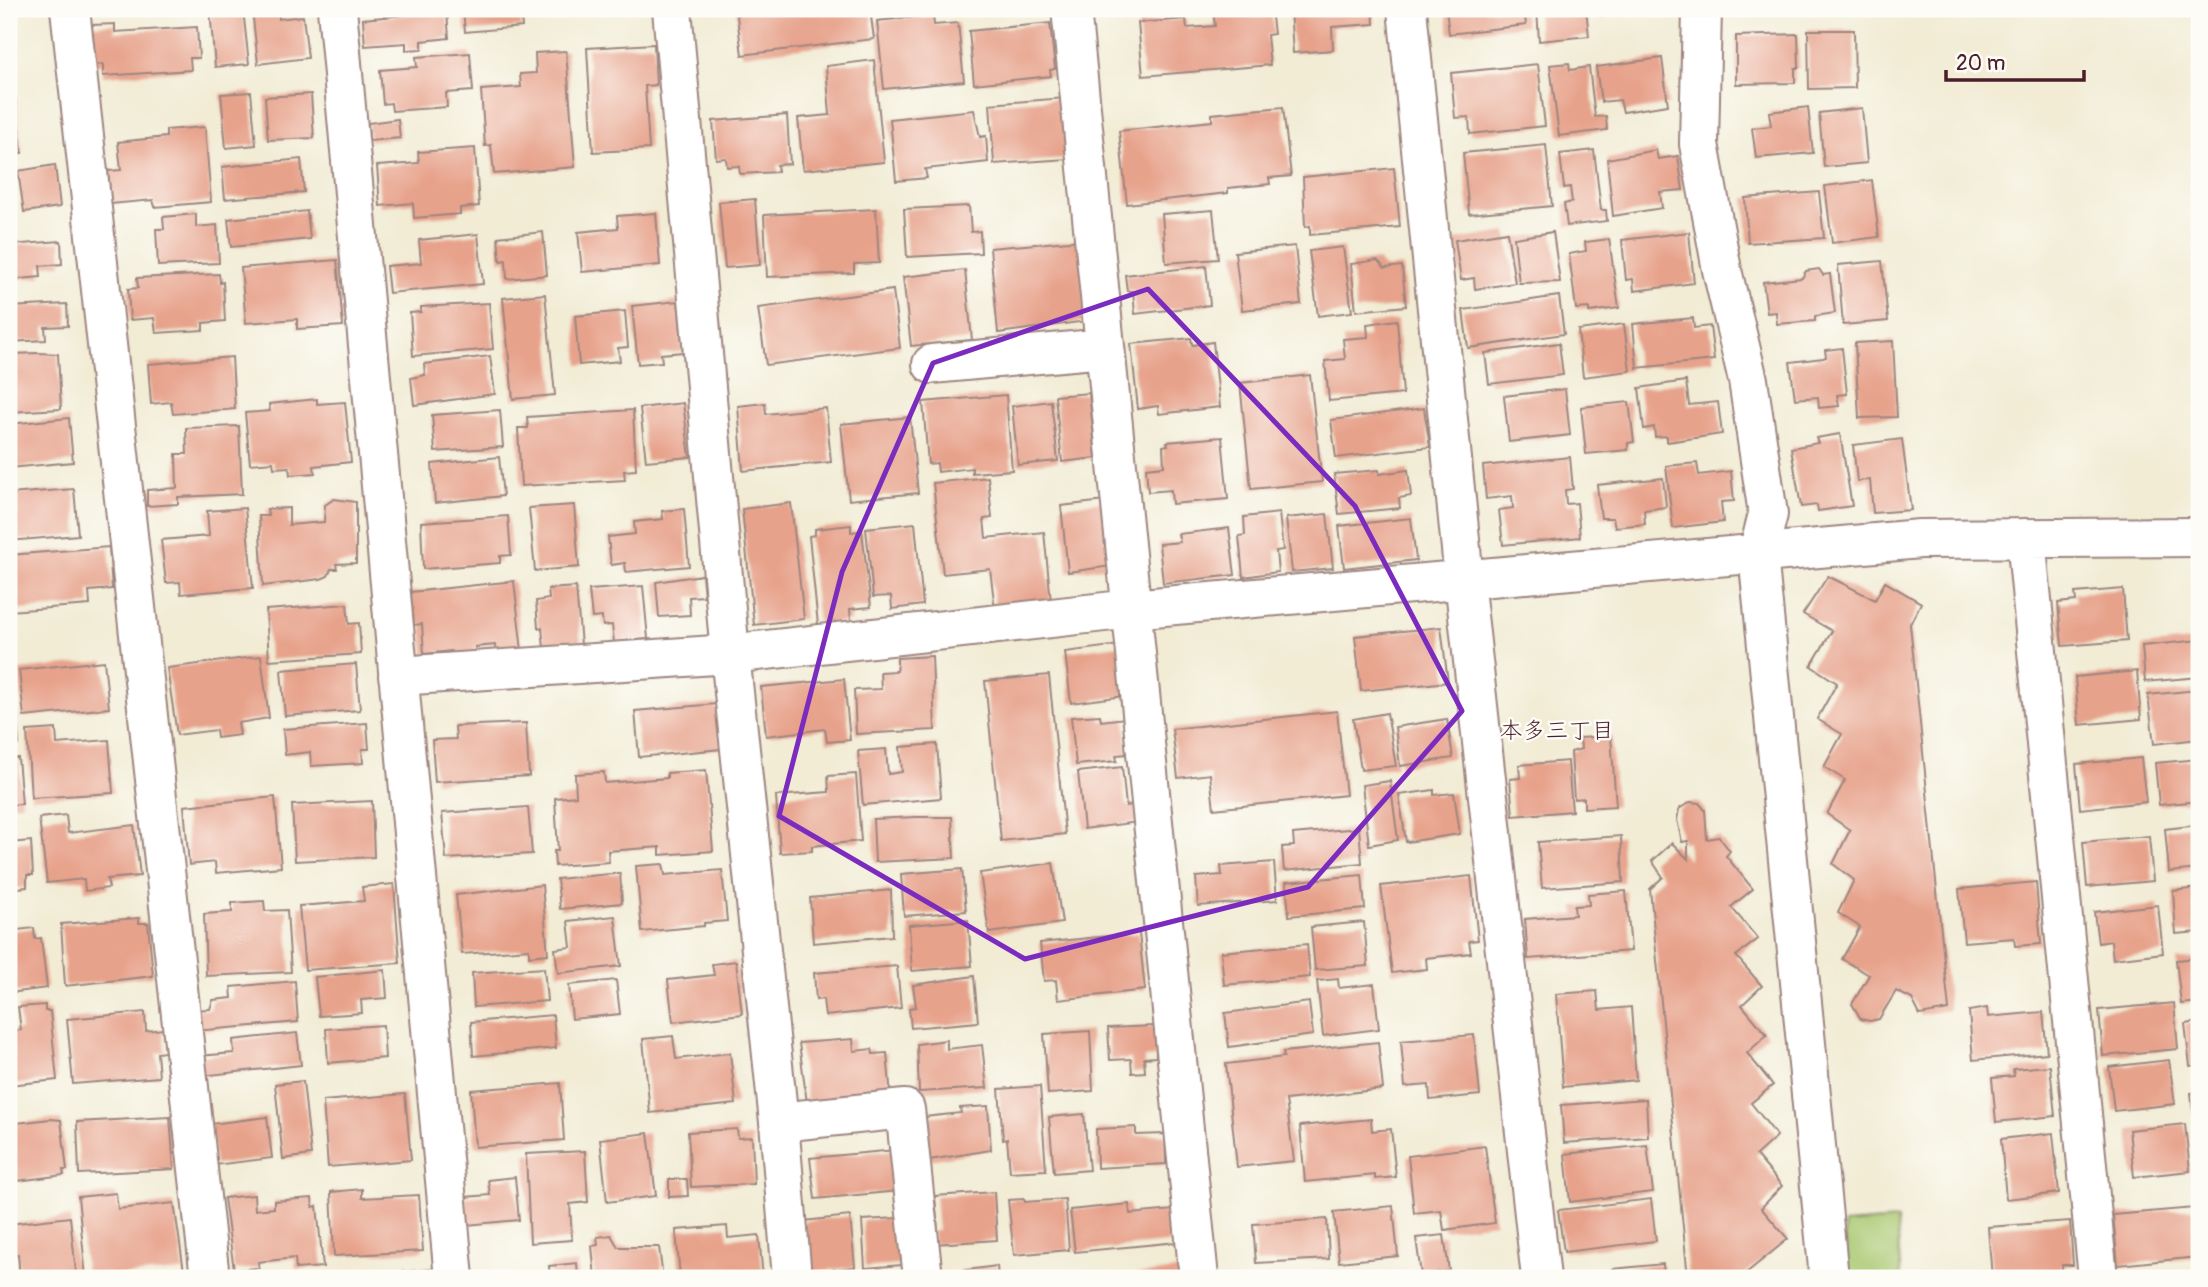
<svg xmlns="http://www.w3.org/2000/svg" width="2208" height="1287" viewBox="0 0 2208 1287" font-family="Pangolin,'Klee One',sans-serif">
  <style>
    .green { fill: #a8c870; stroke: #79744e; stroke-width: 2 }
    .building { fill: #e7a28b }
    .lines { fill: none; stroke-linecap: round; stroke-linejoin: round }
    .minor-casing { stroke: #9e8680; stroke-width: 42 }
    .minor { stroke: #fff; stroke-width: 38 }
    .marked { fill: none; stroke: #7b2cbf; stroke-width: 5; stroke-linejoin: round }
    .labels { text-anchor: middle; stroke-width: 5; stroke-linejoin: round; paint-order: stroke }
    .neighbourhood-label { font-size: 23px; fill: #4a1f2b; stroke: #fdfcf7 }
  </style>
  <rect width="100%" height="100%" fill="#fdfcf7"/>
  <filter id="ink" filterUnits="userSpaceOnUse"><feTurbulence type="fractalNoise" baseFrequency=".0143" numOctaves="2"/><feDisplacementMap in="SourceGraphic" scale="14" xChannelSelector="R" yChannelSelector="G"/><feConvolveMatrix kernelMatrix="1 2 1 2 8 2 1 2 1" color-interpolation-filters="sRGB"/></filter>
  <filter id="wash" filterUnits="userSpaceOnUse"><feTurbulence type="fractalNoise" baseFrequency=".00686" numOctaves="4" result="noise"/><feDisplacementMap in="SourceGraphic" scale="28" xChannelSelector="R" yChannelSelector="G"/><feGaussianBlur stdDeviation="1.57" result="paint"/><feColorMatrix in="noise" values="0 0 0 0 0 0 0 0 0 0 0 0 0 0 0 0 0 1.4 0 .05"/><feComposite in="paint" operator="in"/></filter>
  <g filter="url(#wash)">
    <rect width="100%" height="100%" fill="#f2ecd5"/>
    <path class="green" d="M1897,1220L1901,1278H1849L1844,1224Z"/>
    <g id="blocks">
      <path class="building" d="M243,9L249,64L215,67L210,10Z
        M252,9H278L279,19L303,16L308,58L258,64Z
        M463,9H520L522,27L465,32Z
        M736,9H870L874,39L742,55Z
        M1240,9H1271L1274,34L1267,35L1270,65L1143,76L1138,23L1186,19L1187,28L1215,26L1213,11Z
        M1290,9H1373L1374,24L1332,27L1333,50L1293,53Z
        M1446,9H1524L1526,25L1449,34Z
        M1537,9H1586L1589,36L1539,41Z
        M1600,9H1628L1627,14L1601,16Z
        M447,11L449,38L422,41V49L406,50V43L365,46L363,19Z
        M933,15L934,25L958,23L964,81L884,89L877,21Z
        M1050,23L1055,69L1050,70L1051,76L974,84L969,31Z
        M115,24V32L197,27L199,58H190L191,70L103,76V64L94,65L92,25Z
        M1808,30H1854L1855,88L1809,89Z
        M1798,34L1799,68H1795V83L1736,84V36Z
        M654,44L656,85L645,86L649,149L593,152L587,48Z
        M566,51L575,167L494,174L491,145L485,146L481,90L521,87L520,74L536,73L535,53Z
        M470,53L473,91L446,93L447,107L392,111L391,103L383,104L380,70L417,67L416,57Z
        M1662,58L1668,105L1623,112L1620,100L1601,102L1596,67Z
        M874,60L884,162L803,170L798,118L830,115L826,66Z
        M1569,63L1570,70L1589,67L1595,117L1606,116L1607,130L1559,136L1550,65Z
        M1538,64L1545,126L1470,134L1469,117L1455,118L1451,73Z
        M251,92L256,145L226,148L221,94Z
        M9,94H15L22,153L9,155Z
        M311,94L314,138L268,140L265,97Z
        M1065,98L1068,159L994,164L990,104Z
        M1283,107L1291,176L1269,178L1270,184L1228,188V193L1127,204L1119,131L1212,121V114Z
        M1808,107L1813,153L1756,158L1752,128L1771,126L1769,112Z
        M1862,108L1867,163L1824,167L1819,113Z
        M974,110L980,137L986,136L988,162L925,169L927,178L896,181L890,119Z
        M787,115L790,164L777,165L778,172L740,174L739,166L727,167L726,158L716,159L713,121Z
        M398,119L400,138L369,141L368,123Z
        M205,127L211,202L155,207L153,200L111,204L108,171L121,170L118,142L166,137V130Z
        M1546,145L1552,206L1469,214L1463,153Z
        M475,148L479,206L460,208V214L414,218L413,203L380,206L377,166L419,163L418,152Z
        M1594,150L1601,210H1606L1607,221L1567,226L1564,204L1572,202L1570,187L1564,188L1560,154Z
        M1656,150L1658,159L1678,156L1683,190L1660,192L1662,208L1613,216L1607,159Z
        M301,159L304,192L225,199L222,167Z
        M55,165L60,207L24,212L18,171Z
        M1394,168L1400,227L1310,235V226L1305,227L1303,177Z
        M1872,180L1879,237L1832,243L1825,186Z
        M1819,192L1824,238L1748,243L1745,198Z
        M755,199L760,265L725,268L719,202Z
        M969,206L971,232L980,231L981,253L907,257L904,209Z
        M876,209L879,263L854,264V273L767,277L764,215Z
        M1213,210L1218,259L1166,263L1162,214Z
        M307,211L310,239L231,247L228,219Z
        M656,213L660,265L582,272L578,232L618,228L617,216Z
        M196,214V227L217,225L219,263L158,266L156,229H164L163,217Z
        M543,232L547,275L507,279L506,260L500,261L498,237Z
        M1507,232L1515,283L1475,289L1474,278L1461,280L1455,240Z
        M1553,232L1560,282L1519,283L1514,238Z
        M1689,232L1694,283L1634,291L1633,279L1626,280L1622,240Z
        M478,234L483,284L389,293L386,266L421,263L419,240Z
        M1609,239L1619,308L1589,312V308L1576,309L1569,254L1586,251L1585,242Z
        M1080,240L1087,321L998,333L990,248Z
        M61,241L62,264L40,266L41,277L9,280V245Z
        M1295,246L1301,304L1242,310L1235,252Z
        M1343,247L1352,312L1318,316L1309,251Z
        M337,260L343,326L297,329V319L246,323L241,268Z
        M1377,260L1385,268L1402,266L1406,306L1356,311L1351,264Z
        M1882,261L1888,321L1843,325L1838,265Z
        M1206,266L1210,305L1135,314L1133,291H1127L1125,275Z
        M1819,269L1823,275L1830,274L1835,313L1815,316V321L1777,324L1776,312L1767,313L1763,282L1802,278L1806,271Z
        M965,270L972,340L911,346L903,277Z
        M219,274L220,283L223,282L225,321L203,323V330L156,333L154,318L130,320L128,289L138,288L137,278Z
        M893,290L900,348L766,365L758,308Z
        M545,294L555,395L513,399L503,298Z
        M1559,296L1564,334L1468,348L1463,310Z
        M678,301L683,352L661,354L662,362L638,364L632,306Z
        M489,303L493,349L413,356L410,313L421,312V307Z
        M67,304L68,326L45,327L46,340L9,342V307Z
        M625,311L628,347L618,348L620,361L579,365L575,316Z
        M1693,318L1694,328L1710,326L1714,360L1637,368L1633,324Z
        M1397,320L1403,394L1329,401L1325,361L1345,359L1343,339L1368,337L1367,324Z
        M1624,324L1630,371L1583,377L1578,330Z
        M1191,338L1192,345L1213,342L1220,407L1159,414L1158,406L1138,409L1131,344Z
        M1893,341L1897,417L1859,418L1855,343Z
        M1559,343L1563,375L1489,384L1485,353Z
        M1842,348L1847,394L1837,395L1839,406L1819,408L1818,397L1795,399L1790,362L1823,358L1826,357L1825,350Z
        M38,353L58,354L61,409L9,412V361H13V354Z
        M490,356L495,394L414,405L411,378L425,375L424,364Z
        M232,357L235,409L173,414L171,402L151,404L148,364Z
        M1310,375L1322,482L1251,489L1240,383Z
        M1686,381L1689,405L1718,402L1722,434L1667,442V436L1655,437L1654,427L1644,429L1639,388Z
        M1565,389L1570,435L1509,442L1504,396Z
        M1089,393L1096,458L1062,462L1055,396Z
        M1006,395L1012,470L972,473V468L938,472L937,463L928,464L923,402Z
        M317,399V404L345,402L351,462L314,466L315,473L290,475L289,467L274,468L273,462L250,464L245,413L270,411L269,404Z
        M1051,401L1058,461L1018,465L1012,406Z
        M1629,402L1634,442L1628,443V450L1586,454L1581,407Z
        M683,403L690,457L646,461L640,408Z
        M765,403L766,414L826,408L831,462L743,471L738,406Z
        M1424,408L1430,447L1336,458L1331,420Z
        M500,410L503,447L435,452L432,415Z
        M633,410L636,470L624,471L625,480L521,486L518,428H528L527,417Z
        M910,417L918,493L849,500L841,424Z
        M69,418L73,462L9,468V424Z
        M239,426L242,494L178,497V504L147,506V490L177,488L176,454H187L186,428Z
        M1840,434L1852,506L1818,511L1817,505L1801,507L1791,448L1818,443L1816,438Z
        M1222,437L1228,499L1172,504L1171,490L1148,492L1146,468L1164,466L1163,446L1168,445L1167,442Z
        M1902,439L1911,510L1873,513L1870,480L1857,481L1853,445Z
        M499,457L503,496L435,503L432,464Z
        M1570,457L1573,489L1565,490L1566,504L1577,503L1580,537L1503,545L1499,510L1513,508L1512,496L1486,499L1483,466Z
        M1697,463L1699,475L1731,471L1734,501L1721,502L1723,522L1673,528L1666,466Z
        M1379,470V474L1408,470L1411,496L1399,498L1400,508L1339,514L1334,474Z
        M988,477L992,518L984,519L986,538L1044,532L1051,602L995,609L990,569L943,574L933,483Z
        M1663,478L1666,507L1644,510L1645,524L1615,527L1613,518H1601L1597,485Z
        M74,489L78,535L9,541V494Z
        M334,499L356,502V563L336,564L337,569H331L328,576L321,579L263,586L259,516H268L267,509L289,508V525L324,522L325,505Z
        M1105,501L1112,566L1068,572L1061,506Z
        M791,503L804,619L754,625L742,509Z
        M574,505L579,567L535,571L529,508Z
        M245,508L253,588L181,594L180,582L166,583L161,540L209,536L207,511Z
        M684,509L689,566L626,572L625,563L611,565L608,537L635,534L634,522L663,519L662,511Z
        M1279,513L1283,550L1276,551L1278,572L1243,577L1239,536L1245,535L1244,517Z
        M1327,514L1333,568L1292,572L1286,518Z
        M508,516L511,555L500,556V563L423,569L421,522Z
        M1411,518L1416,560L1344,568L1339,526Z
        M915,523L923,605L892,609L891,596L873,597L866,528Z
        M851,525V532L862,531L871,607L850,609L851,621L818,625L809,536L815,535V529Z
        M1229,528L1235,575L1163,583L1159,544L1180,542L1178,534Z
        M109,547L112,589L89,591L90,605L9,611V555Z
        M702,575L704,596L689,597L690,615L659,617L656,582Z
        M1828,576L1875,600L1885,582L1921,603L1910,624L1949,1010L1920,1015L1912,999L1896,991L1879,1019L1870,1021L1861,1019L1852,1004L1869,975L1842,959L1860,927L1838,913L1854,880L1833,864L1850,830L1827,814L1845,780L1824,767L1842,734L1817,719L1837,683L1811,666L1832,631L1803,614Z
        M514,581L522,651L496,653L495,645L475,647L476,654L453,656L451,651L424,654L422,624L414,625L411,592Z
        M643,586L648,639L614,642L612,625L603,626L602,617L592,618L589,590Z
        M576,587L581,645L544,648L542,628H538L536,601L549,599L548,589Z
        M2123,589L2127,641L2062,646L2058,603L2076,601L2075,593Z
        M347,604L349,624L359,623L361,654L269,660L266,610Z
        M1441,627L1448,682L1361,691L1355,636Z
        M2199,640V677L2145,682L2142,646Z
        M1119,645L1125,696L1071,703L1065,652Z
        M261,656L269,718L238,723L240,735L217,738L216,730L177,735L167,668Z
        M932,656L935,730L856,734L854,690L881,689L880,672L897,671V658Z
        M104,661L109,708L24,717L19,670Z
        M356,664L360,710L285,716L281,670Z
        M12,671L19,744L9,745V672Z
        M2137,671L2141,719L2079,725L2075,677Z
        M1049,675L1065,834L1001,841L985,681Z
        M844,679L850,740L827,742L825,729L766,736L761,687Z
        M2197,690L2199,739L2154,744L2148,695Z
        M716,704L721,749L639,757L635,711Z
        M1337,711L1346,795L1214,809L1210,774L1178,778L1172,729Z
        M1387,713L1396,766L1361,770L1353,719Z
        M1100,715L1101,721L1125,718L1128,754L1116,755L1117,761L1076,765L1071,717Z
        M1447,719L1453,758L1400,766L1395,727Z
        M367,723L369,749H362L363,763L311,766L310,752L285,755L283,729Z
        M526,723L529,776L435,782L432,740L456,739L455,726Z
        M56,729L57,744L109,740L113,793L31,798L27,731Z
        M1611,736L1616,806L1584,808V798L1574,799L1571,752L1581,749L1580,738Z
        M937,744L941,798L863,805L858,751L886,749L888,774L902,772L900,747Z
        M9,758H18L22,804L9,805Z
        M2141,758L2146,802L2080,809L2076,764Z
        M2199,759V801L2159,805L2155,763Z
        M1568,761L1572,811L1513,816L1510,779L1520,778L1519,765Z
        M1122,767L1126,806L1136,804L1139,822L1084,829L1078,772Z
        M706,770L713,851L660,855V847L608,851L609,862L555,866L554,851H558L555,798L576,796L575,774L604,772L605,783L667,778V773Z
        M856,774L861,841L812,846V851L780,853L776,796L829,792L828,776Z
        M1390,781L1398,840L1369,845L1362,785Z
        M1434,790V795L1454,793L1460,834L1406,842L1399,795Z
        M275,797L281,867L216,873L215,862L189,865L184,806Z
        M372,801L374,857L295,861L292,805Z
        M1690,802L1699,803L1705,810L1707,839L1719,837L1730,851L1726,856L1753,889L1731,907L1758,939L1736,956L1762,986L1742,1005L1767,1035L1747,1053L1773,1085L1751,1103L1777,1136L1756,1155L1782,1186L1761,1208L1788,1239L1740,1278H1688L1650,889L1663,877L1652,861L1672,843L1688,859V841L1682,842L1677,820L1679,809Z
        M528,807L532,854L446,859L442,813Z
        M66,815L68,833L134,825L140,876L107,879L109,888L85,891L84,879L47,883L39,818Z
        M916,817H952L954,858L875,862L873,819Z
        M2199,825V869L2169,872L2165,829Z
        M1359,828L1362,863L1284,871L1282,847L1294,846L1293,834Z
        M1621,836L1623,882L1542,888L1538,842Z
        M2149,836L2153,881L2087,887L2083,842Z
        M31,841L33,875H27V887L9,889V843Z
        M1274,862L1277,900L1198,906L1196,877L1222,875L1221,866Z
        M1053,863L1062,923L989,933L980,873Z
        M663,864L665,875L722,870L727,921L704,923V926L642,932L636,866Z
        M962,869L966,911L904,916L901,874Z
        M620,873L622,903L560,909L557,879Z
        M1362,875L1365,909L1289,916L1286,882Z
        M1471,876L1478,940L1469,941L1471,953L1426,958L1427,969L1392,973L1381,886Z
        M2036,882L2041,944L2015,946L2014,938L1964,942L1959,889Z
        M394,884L400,963L305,970L299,906L364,901L362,887Z
        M542,885L548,954L529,956V949L462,954L456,895Z
        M2199,888V932L2176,934L2173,891Z
        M891,890L892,936L813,943L810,898Z
        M1626,891L1631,951L1528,959L1525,919L1575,915L1574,906L1589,905L1588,894Z
        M264,901L265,911L287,910L291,972L206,976L204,914L232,912V903Z
        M2158,905L2163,953L2113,959L2111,941L2098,943L2094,912Z
        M615,916L621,966L558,973L555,949L571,947L568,921Z
        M139,918V923H148L153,976L65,986L61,924Z
        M968,920L972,966L912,971L909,925Z
        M1364,922L1368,966L1315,970L1311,927Z
        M34,928L35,939L41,938L47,988L9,993V931Z
        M1139,933L1145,990L1058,1000L1056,980L1044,981L1040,943Z
        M1307,944L1310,977L1224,985L1221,952Z
        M2199,958V1002L2181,1004L2176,960Z
        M736,961L742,1014L673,1022L668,980L714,975L712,964Z
        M897,966L901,1008L825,1016L823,999L816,1000L814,973Z
        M544,968L547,1001L474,1007L472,973Z
        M385,970L387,998L361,1000L362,1013L319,1016L315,977Z
        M974,976L978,1022L911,1028L909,1008L916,1007L913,985Z
        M1338,979L1339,988L1374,984L1379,1029L1323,1036L1317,981Z
        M616,980L620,1014L572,1019L569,985Z
        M295,981L298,1022L194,1031L192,1010L210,1009L213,1000L232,998L231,987Z
        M1597,991L1599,1010L1631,1007L1636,1080L1563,1087L1556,994Z
        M1309,1002L1313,1035L1229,1047L1225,1013Z
        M2174,1003L2178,1049L2103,1056L2099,1010Z
        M45,1005V1011H50L57,1080L9,1085V1031L21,1030L18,1007Z
        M1987,1008L1988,1017L2043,1012L2047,1053L1973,1060L1969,1011Z
        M145,1012L146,1031L163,1029L165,1052L157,1053L159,1077L73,1084L67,1019Z
        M553,1015L556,1048L473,1056L471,1022Z
        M2199,1022V1065L2190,1066L2185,1024Z
        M383,1025L385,1058L328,1063L326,1029Z
        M1155,1026L1156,1057L1144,1058L1145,1072L1132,1073L1131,1059L1110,1060L1108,1028Z
        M1090,1031L1093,1091L1048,1094L1044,1034Z
        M297,1033L301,1065L201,1076L199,1056L234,1053L233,1040Z
        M1474,1035L1480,1095L1430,1100L1429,1085L1405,1087L1401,1041Z
        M673,1036L676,1059L730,1053L736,1104L650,1113L643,1039Z
        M853,1039L854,1051L872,1049L873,1054L887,1053L891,1096L807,1103L799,1043Z
        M947,1040V1049L982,1045L987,1088L919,1092L917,1044Z
        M1378,1042L1383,1089L1286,1100L1294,1161L1237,1167L1226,1064L1284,1057L1283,1052Z
        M2169,1060L2175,1104L2114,1111L2109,1067Z
        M2050,1066L2055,1116L1996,1122L1992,1078L2014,1076L2013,1069Z
        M303,1081L311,1155L283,1159L275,1084Z
        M560,1083L564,1140L475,1147L471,1090Z
        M1040,1086L1046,1170L1010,1172L1007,1139L1003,1140L999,1089Z
        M2199,1092V1134H2196L2191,1093Z
        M405,1094L411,1160L328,1167L323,1101Z
        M1646,1099L1648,1137L1564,1143L1561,1105Z
        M988,1106L991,1150L929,1160L925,1117L961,1113L960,1108Z
        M1084,1114L1089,1170L1054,1173L1049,1117Z
        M170,1117L174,1169L79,1174L77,1122Z
        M267,1117L272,1158L215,1165L210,1124Z
        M50,1119L61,1120L67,1170H63L64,1175L9,1182V1124Z
        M1371,1119L1372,1131L1391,1129L1396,1177L1375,1179V1175L1305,1182L1300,1126Z
        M2185,1124L2190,1171L2134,1177L2129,1130Z
        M1136,1127V1135L1165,1134L1166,1164L1097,1168L1096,1129Z
        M737,1129L738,1138L752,1137L754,1184L691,1187L688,1132Z
        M648,1133L656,1196L607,1202L600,1139Z
        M2053,1133L2059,1193L2006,1199L2001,1139Z
        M1647,1145L1653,1192L1570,1202L1565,1154Z
        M1485,1146L1495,1223L1444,1230L1441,1210L1414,1213L1408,1156Z
        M895,1150L899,1191L815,1199L810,1158Z
        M585,1151L588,1202L570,1204L572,1240L530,1243L526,1154Z
        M515,1177L519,1220L467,1225L465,1197L490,1195L488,1180Z
        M669,1179H687L688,1196L669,1197Z
        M362,1189V1198L419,1195L423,1251L334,1256L331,1192Z
        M994,1192L997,1240L934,1244L933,1231H938L935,1196Z
        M116,1193L118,1209L174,1203L184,1271L86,1278L78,1197Z
        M254,1195L255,1210L274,1208V1201L312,1198L313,1207L317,1206L323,1267L296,1269L295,1258L258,1262L259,1268L234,1270L224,1198Z
        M1024,1199L1025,1202L1065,1199L1069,1250L1014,1255L1008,1200Z
        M1651,1199L1656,1241L1564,1252L1558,1210Z
        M1129,1204L1130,1214L1174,1210L1177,1242L1075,1252L1070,1210Z
        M1393,1206L1398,1256L1339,1262L1334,1212Z
        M2194,1208L2198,1257L2118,1265L2113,1215Z
        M850,1216L855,1267L809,1272L804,1221Z
        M70,1217L76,1272L53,1274V1278H20L18,1254L9,1255V1224Z
        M899,1218L902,1265L865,1268L862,1220Z
        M1327,1219L1329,1259L1256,1263L1253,1224Z
        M2070,1221L2073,1265H2062L2063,1278H1992L1988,1227Z
        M727,1226L728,1238L759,1235L763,1278H680L676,1230Z
        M611,1235L618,1247H659L663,1278H595L592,1246L598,1245L597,1237Z
        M1444,1235L1449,1271L1421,1275L1416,1238Z
        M577,1263L578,1278H550L549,1266Z
        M1663,1264L1664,1278H1614L1613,1269Z
        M997,1266L998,1278H960L959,1271Z
        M433,1269V1278H400L399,1272Z
        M1184,1269L1185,1278H1136L1135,1275Z"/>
    </g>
  </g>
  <g filter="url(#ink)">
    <use href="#blocks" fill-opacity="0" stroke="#9e8680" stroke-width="2"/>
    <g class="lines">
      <defs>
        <path id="minor" d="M70,9L210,1278
          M337,9L454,1278
          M672,9L730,654L779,1122L792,1278
          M1071,9L1199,1278
          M1407,9L1464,579L1541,1278
          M1702,9L1699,144L1722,270L1748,380L1768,514L1758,554L1829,1278
          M932,364L1105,348
          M2026,538L2098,1278
          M398,676L730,654L1131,609L1920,539L2199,537
          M779,1122L905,1109L923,1278"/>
      </defs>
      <use href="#minor" class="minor-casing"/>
      <use href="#minor" class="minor"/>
    </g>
  </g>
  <path class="marked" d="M1148,289L1355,506L1462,711L1308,887L1025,959L779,816L842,572L933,363Z"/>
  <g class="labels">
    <g class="neighbourhood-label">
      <text x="1557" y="738">本多三丁目</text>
    </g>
  </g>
  <rect width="2208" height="1287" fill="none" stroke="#fdfcf7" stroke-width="35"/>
  <path d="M1946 70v10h138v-10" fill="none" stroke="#4a1f2b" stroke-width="3.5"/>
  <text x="1956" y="70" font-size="21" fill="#4a1f2b" stroke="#fdfcf7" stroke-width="5" paint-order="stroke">20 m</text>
</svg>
